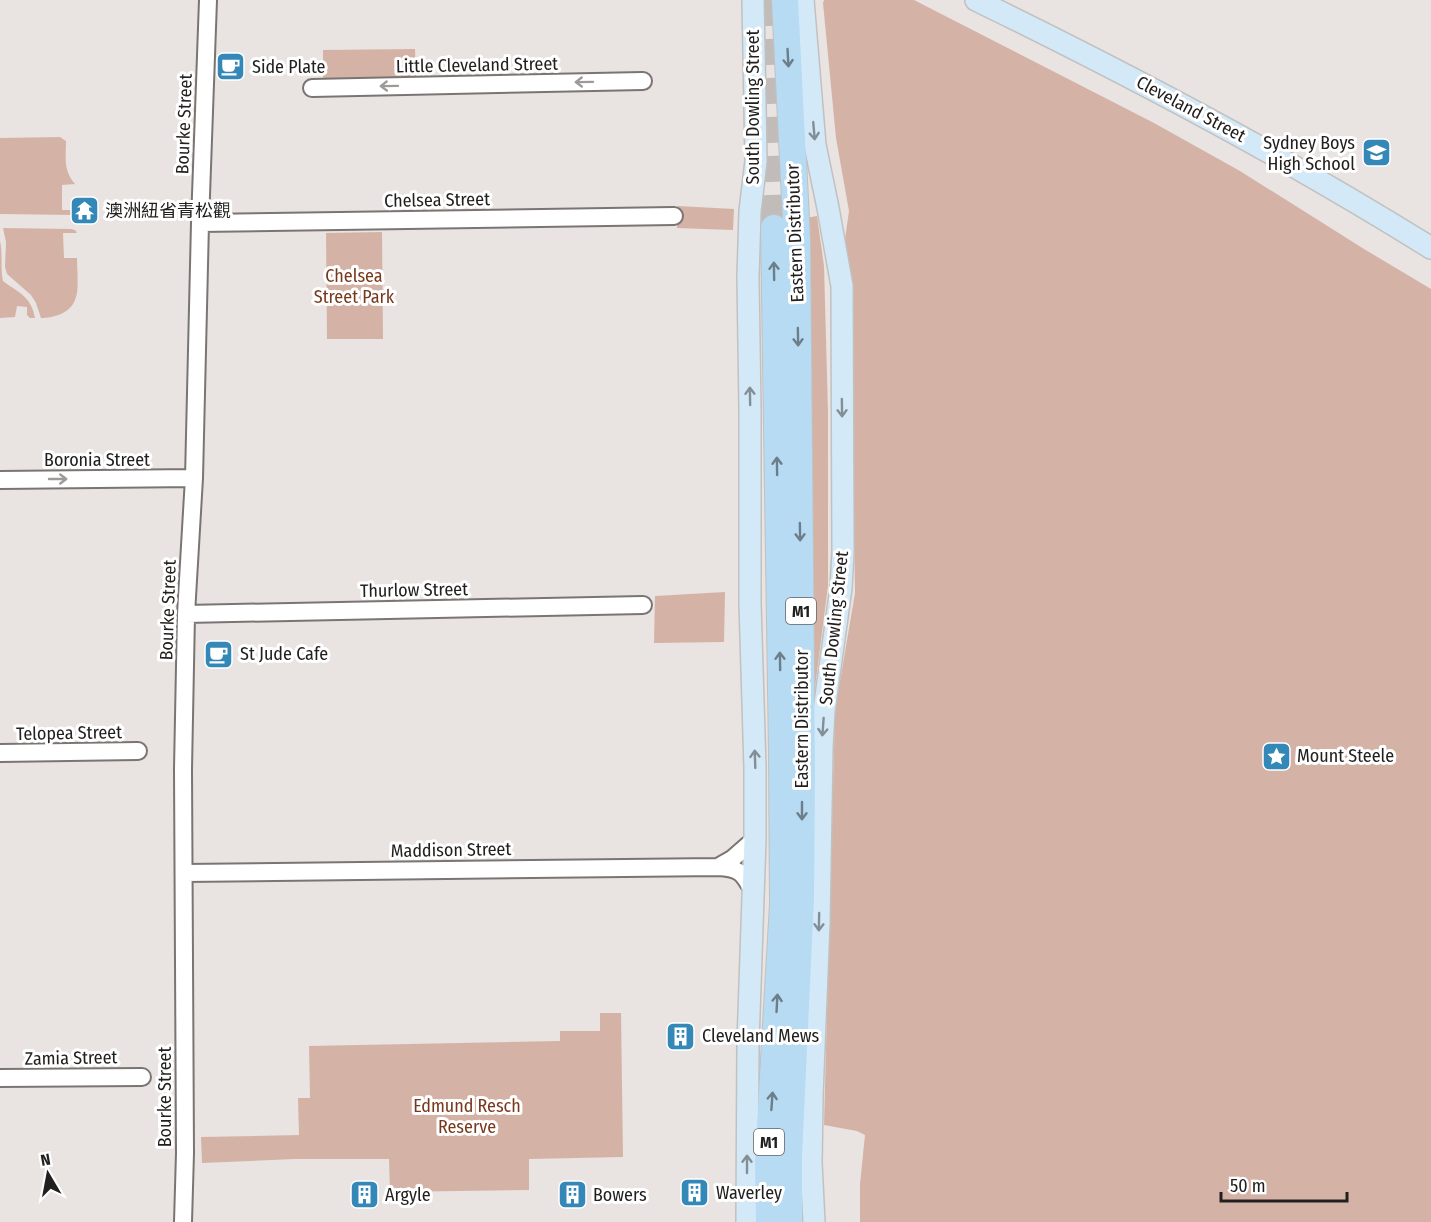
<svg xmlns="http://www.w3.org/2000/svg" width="1431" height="1222" viewBox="0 0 1431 1222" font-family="'Fira Sans Condensed','Noto Sans SC',sans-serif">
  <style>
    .green { fill: #d4b3a6 }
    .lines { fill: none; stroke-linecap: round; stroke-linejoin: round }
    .highway-tunnel { stroke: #c1bcba; stroke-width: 26; stroke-dasharray: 26 13; stroke-linecap: butt }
    .minor-casing { stroke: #7a7573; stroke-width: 20 }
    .major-casing { stroke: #c1c1c0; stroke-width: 24 }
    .highway-casing { stroke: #c1c1c0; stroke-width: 28 }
    .minor { stroke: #fff; stroke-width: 16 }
    .major { stroke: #d3e9f8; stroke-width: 21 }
    .highway { stroke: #b6dbf3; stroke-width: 26 }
    .oneway { stroke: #6c7e89 }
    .oneway2 { stroke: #9c9b9a }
    .oneway3 { stroke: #838f96 }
    .labels { text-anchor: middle; stroke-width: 6; stroke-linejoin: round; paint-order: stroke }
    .shield { fill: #fff; stroke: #646362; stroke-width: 1.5 }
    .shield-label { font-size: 16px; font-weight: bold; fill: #22201f }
    .street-label { font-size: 18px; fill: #22201f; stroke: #fff }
    .poi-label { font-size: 18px; fill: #22201f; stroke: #fff; text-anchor: start }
    .park-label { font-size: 18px; fill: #77381b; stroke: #fff }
  </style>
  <rect width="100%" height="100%" fill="#e9e3e1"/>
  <path class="green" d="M824,0H914L1154,123L1240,171L1364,249L1431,289V1222H860V1184L865,1135L857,1131L824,1125L835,711L855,593L851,314L845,239L849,211L836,138L823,3Z
    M415,49L416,81L323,82V50Z
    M60,137L66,141C66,159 63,170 75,184L62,185V210H76L75,213L73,215L0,214V138Z
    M678,206L734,209L733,230L677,228Z
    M817,216L824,266L828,412V586L814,695L811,693L806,218Z
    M3,228L71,229L75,230L77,233H63L64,258H77C77,268 79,289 76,297C72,313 54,318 41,318L36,303L31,295L7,274L5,267L6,242Z
    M382,232L383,339H327L326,233Z
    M0,241C3,254 0,268 3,281C19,293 31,296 35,318H30L27,315V307L17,306L15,317L0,318Z
    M725,592L724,642L654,643L655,596Z
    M600,1013H621L623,1157L529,1159V1190L390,1192L389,1159H294L202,1163L201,1137L299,1135L298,1098H310L309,1046L560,1041V1031H600Z"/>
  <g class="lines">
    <path class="highway-tunnel" d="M766,0L774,228"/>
    <defs>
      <path id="minor" d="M312,88L643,81
        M200,223L674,216
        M0,480L194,478
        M186,614L643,605
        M0,753L138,751
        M718,867L732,859L755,839
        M184,873L718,867C740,868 743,873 753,891
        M0,1078L142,1077
        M183,1222L185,1153L183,769L186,614L194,478L200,223L208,0"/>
      <path id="major" d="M803,0L815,145L828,208L842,286L843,552L841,588L824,711L822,747L819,922L812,1096L811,1163L814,1222
        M976,0C1132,76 1284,156 1431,248
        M747,1222L748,1043L755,839V768L750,603V409L748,278L750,211L756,161L753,0"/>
      <path id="highway" d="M785,0L797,239L802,778L801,898L789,1156V1222
        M769,1222L768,1163L783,904L782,753L774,228"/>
    </defs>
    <use href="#minor" class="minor-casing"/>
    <use href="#major" class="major-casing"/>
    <use href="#highway" class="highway-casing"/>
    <use href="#minor" class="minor"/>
    <use href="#major" class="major"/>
    <use href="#highway" class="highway"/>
  </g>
  <defs><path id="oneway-shaft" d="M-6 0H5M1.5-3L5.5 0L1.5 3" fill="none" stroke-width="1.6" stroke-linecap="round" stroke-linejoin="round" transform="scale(1.5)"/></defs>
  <g class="oneway">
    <use href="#oneway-shaft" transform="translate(788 58) rotate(87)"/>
    <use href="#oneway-shaft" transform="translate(774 271) rotate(-91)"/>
    <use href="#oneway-shaft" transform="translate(798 337) rotate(89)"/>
    <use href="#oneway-shaft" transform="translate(777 466) rotate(-91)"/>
    <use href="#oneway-shaft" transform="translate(800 532) rotate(89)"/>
    <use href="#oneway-shaft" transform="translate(780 661) rotate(-91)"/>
    <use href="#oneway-shaft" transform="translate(802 811) rotate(90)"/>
    <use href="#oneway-shaft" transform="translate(777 1003) rotate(-87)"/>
    <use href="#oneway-shaft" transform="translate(772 1101) rotate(-86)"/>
  </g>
  <g class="oneway2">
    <use href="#oneway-shaft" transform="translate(584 82) rotate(179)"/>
    <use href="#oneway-shaft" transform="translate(389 86) rotate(179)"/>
    <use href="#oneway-shaft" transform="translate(58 479)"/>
  </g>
  <g class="oneway3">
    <use href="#oneway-shaft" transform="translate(814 131) rotate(85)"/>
    <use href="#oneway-shaft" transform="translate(750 396) rotate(-91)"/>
    <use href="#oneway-shaft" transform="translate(842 408) rotate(89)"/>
    <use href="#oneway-shaft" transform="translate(823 727) rotate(94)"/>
    <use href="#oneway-shaft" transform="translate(755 759) rotate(-92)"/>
    <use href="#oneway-shaft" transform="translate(819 922) rotate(91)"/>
    <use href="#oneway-shaft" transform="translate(747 1164) rotate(-90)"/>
  </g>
  <defs>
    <symbol id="cafe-square" viewBox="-11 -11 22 22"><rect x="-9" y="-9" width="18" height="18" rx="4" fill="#3388b8" stroke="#fff"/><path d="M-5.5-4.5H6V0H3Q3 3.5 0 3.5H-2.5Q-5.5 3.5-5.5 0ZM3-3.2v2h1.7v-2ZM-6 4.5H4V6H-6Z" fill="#fff"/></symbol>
    <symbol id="school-square" viewBox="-11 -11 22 22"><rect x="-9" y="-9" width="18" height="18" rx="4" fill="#3388b8" stroke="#fff"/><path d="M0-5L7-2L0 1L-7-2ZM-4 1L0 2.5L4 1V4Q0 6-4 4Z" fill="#fff"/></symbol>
    <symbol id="temple-square" viewBox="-11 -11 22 22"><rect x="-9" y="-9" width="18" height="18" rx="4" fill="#3388b8" stroke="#fff"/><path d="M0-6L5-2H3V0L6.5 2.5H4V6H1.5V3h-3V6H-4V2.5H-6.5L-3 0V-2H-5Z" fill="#fff"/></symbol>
    <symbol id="sight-square" viewBox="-11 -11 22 22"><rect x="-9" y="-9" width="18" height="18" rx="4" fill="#3388b8" stroke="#fff"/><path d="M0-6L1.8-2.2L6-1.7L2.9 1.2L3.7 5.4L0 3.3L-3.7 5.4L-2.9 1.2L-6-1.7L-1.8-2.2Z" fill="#fff"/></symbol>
    <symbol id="building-square" viewBox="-11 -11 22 22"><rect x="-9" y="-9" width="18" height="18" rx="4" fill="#3388b8" stroke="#fff"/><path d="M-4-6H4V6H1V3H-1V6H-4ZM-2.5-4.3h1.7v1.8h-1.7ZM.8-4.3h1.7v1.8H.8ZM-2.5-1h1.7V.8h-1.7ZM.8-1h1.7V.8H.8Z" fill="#fff"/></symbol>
  </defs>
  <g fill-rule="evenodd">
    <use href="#cafe-square" x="214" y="50" width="33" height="33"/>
    <use href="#school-square" x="1360" y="136" width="33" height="33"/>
    <use href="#temple-square" x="68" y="194" width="33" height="33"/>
    <use href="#cafe-square" x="202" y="638" width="33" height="33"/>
    <use href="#sight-square" x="1260" y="740" width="33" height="33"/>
    <use href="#building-square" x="664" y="1020" width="33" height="33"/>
    <use href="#building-square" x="678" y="1176" width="33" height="33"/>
    <use href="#building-square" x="348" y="1178" width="33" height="33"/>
    <use href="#building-square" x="556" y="1178" width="33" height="33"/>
  </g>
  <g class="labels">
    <g class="shield">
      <rect x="786" y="598" width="30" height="26" rx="4.5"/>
      <rect x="754" y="1129" width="30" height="26" rx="4.5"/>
    </g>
    <g class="shield-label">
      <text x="801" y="617">M1</text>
      <text x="769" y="1148">M1</text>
    </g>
    <g class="street-label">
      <text transform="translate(477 65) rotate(-1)" y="6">Little Cleveland Street</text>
      <text transform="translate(753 107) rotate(-90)" y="6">South Dowling Street</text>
      <text transform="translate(1191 109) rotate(28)" y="6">Cleveland Street</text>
      <text transform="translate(184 124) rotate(-88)" y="6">Bourke Street</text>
      <text transform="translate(437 200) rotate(-1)" y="6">Chelsea Street</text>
      <text transform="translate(795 233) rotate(-92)" y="6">Eastern Distributor</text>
      <text x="97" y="466">Boronia Street</text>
      <text transform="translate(414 590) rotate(-1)" y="6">Thurlow Street</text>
      <text transform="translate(168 610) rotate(-88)" y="6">Bourke Street</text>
      <text transform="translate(834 628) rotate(-84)" y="6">South Dowling Street</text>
      <text transform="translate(802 719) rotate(-90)" y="6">Eastern Distributor</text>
      <text transform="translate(69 733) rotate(-1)" y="6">Telopea Street</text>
      <text transform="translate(451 850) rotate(-1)" y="6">Maddison Street</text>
      <text transform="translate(71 1058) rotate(-1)" y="6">Zamia Street</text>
      <text transform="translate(165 1097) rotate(-90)" y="6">Bourke Street</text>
    </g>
    <g class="poi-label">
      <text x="252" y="73">Side Plate</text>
      <text x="1355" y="149" text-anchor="end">Sydney Boys<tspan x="1355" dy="21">High School</tspan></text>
      <text x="105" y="217">澳洲紐省青松觀</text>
      <text x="240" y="660">St Jude Cafe</text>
      <text x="1297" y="762">Mount Steele</text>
      <text x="702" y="1042">Cleveland Mews</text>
      <text x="716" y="1199">Waverley</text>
      <text x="385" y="1201">Argyle</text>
      <text x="593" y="1201">Bowers</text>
    </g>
    <g class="park-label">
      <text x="354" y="282">Chelsea<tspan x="354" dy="21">Street Park</tspan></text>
      <text x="467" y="1112">Edmund Resch<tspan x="467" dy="21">Reserve</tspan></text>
    </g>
  </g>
  <g transform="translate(48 1174) rotate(350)" stroke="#ffffff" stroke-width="4.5" paint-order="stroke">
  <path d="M0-4.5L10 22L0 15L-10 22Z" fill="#22201f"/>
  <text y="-9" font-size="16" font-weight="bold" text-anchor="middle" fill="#22201f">N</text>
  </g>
  <path d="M1221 1192v9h126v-9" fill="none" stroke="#22201f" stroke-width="3"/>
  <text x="1230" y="1192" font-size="18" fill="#22201f" stroke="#ffffff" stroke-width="4.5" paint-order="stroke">50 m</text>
</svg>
